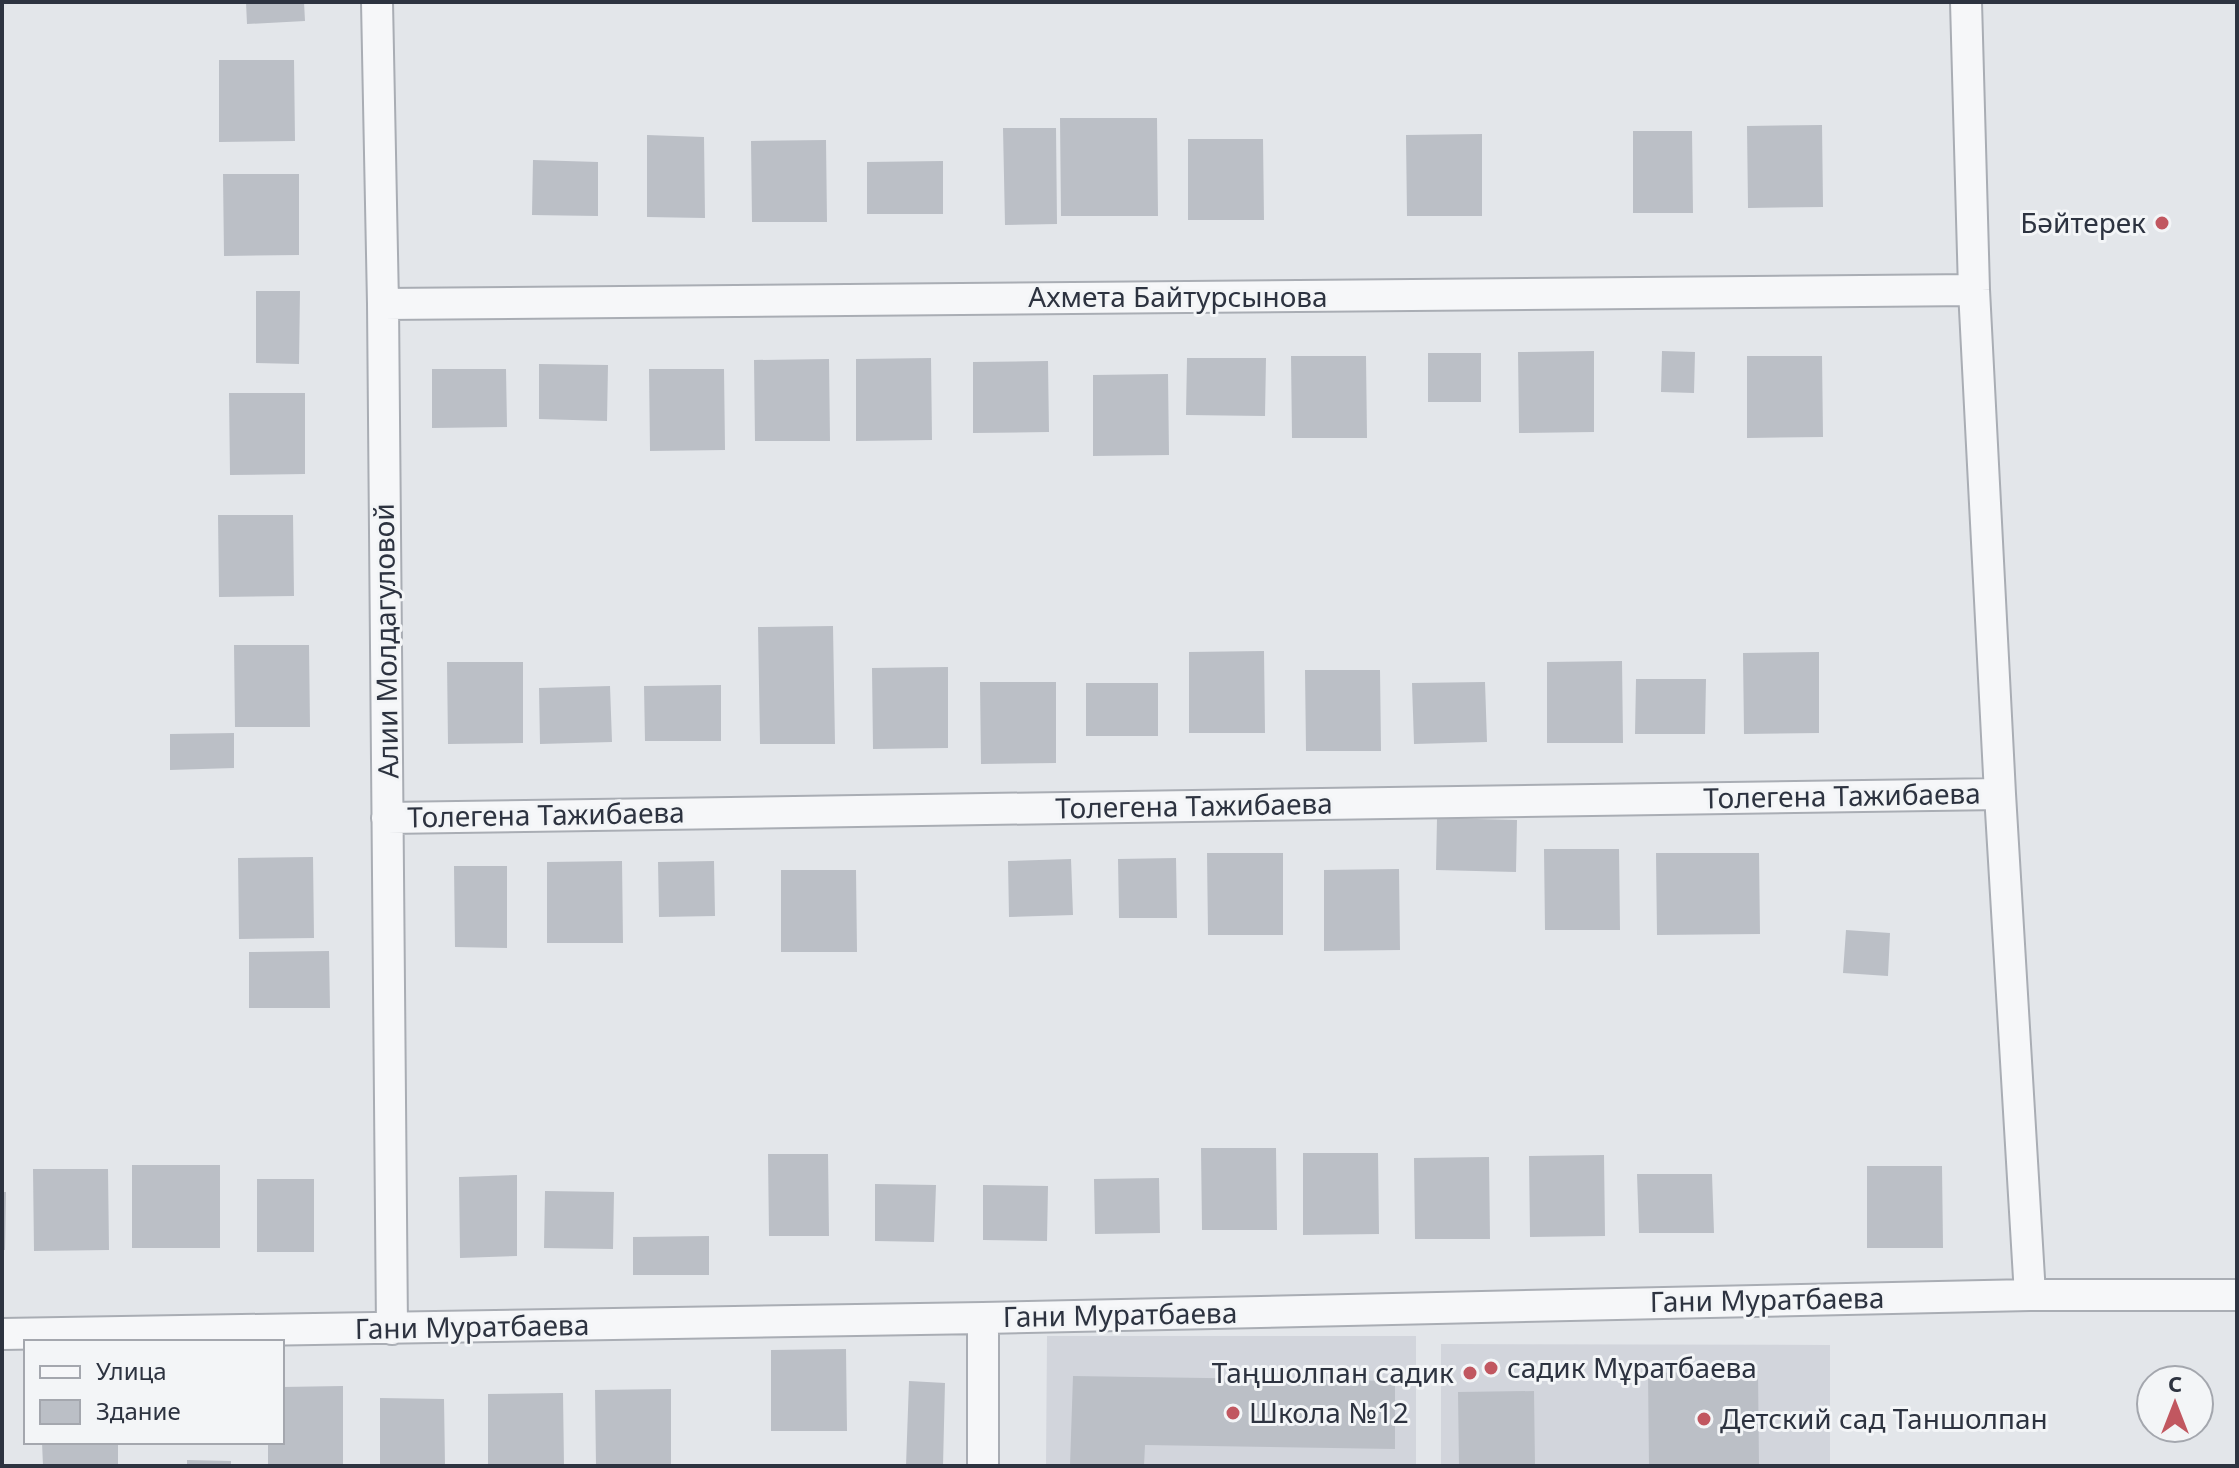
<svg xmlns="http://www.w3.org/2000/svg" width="2239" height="1468" viewBox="0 0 2239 1468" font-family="'Noto Sans',sans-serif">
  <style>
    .built { fill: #d2d5dc }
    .building { fill: #bbbfc6 }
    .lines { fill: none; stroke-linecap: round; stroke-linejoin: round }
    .street-casing { stroke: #a9adb4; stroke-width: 34 }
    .street { stroke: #f6f7f9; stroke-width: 30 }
    .poi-dot { fill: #c15760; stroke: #f3f5f7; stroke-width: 3 }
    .labels { text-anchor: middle; stroke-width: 6; stroke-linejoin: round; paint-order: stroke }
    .poi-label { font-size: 28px; fill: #2d3340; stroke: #f3f5f7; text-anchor: start }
    .street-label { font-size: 28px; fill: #2d3340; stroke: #f3f5f7 }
  </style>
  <rect width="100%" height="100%" fill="#e3e6ea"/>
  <path class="built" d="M1047,1336H1416V1466H1046Z
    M1441,1344L1830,1345V1466H1441Z"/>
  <path class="building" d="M246,2H304L305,21L247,24Z
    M219,60H294L295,141L219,142Z
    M1060,118H1157L1158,216H1061Z
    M1822,125L1823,207L1748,208L1747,126Z
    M1003,128H1056L1057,224L1005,225Z
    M1633,131H1692L1693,213H1633Z
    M1482,134V216H1407L1406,135Z
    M647,135L704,137L705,218L647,217Z
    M1188,139H1263L1264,220H1188Z
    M826,140L827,222H752L751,141Z
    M533,160L598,162V216L532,215Z
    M943,161V214H867V162Z
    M223,174H299V255L224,256Z
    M256,291H300L299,364L256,363Z
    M1594,351V432L1519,433L1518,352Z
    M1662,351L1695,352L1694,393L1661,392Z
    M1428,353H1481V402H1428Z
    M1291,356H1366L1367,438H1292Z
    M1747,356H1822L1823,437L1747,438Z
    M931,358L932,440L856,441V359Z
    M1187,358H1266L1265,416L1186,415Z
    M829,359L830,441H755L754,360Z
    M1048,361L1049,432L973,433V362Z
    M539,364L608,365L607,421L539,419Z
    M432,369H506L507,427L432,428Z
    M649,369H724L725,450L650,451Z
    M1168,374L1169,455L1093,456V375Z
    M229,393H305V474L230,475Z
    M218,515H293L294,596L219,597Z
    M833,626L835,744H760L758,627Z
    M234,645H309L310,727H235Z
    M1264,651L1265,733H1189V652Z
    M1819,652V733L1744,734L1743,653Z
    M1622,661L1623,743H1547V662Z
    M447,662H523V743L448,744Z
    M948,667V748L873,749L872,668Z
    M1305,670H1380L1381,751H1306Z
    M1636,679H1706L1705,734H1635Z
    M980,682H1056V763L981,764Z
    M1485,682L1487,742L1414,744L1412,683Z
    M1086,683H1158V736H1086Z
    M721,685V741H645L644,686Z
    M610,686L612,742L540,744L539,688Z
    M234,733V768L170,770V734Z
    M1437,818L1517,820L1516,872L1436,870Z
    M1544,849H1619L1620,930H1545Z
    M1207,853H1283V935H1208Z
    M1656,853H1759L1760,934L1657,935Z
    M313,857L314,938L239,939L238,858Z
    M1176,858L1177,918H1119L1118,859Z
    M1071,859L1073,915L1009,917L1008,861Z
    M622,861L623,943H547V862Z
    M714,861L715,916L659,917L658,862Z
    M454,866H507V948L455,947Z
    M1399,869L1400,950L1324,951V870Z
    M781,870H856L857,952H781Z
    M1846,930L1890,933L1888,976L1843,973Z
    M329,951L330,1008H249V952Z
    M1201,1148H1276L1277,1230H1202Z
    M1303,1153H1378L1379,1234L1303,1235Z
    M768,1154H828L829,1236H769Z
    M1604,1155L1605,1236L1530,1237L1529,1156Z
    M1489,1157L1490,1239H1415L1414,1158Z
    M132,1165H220V1248H132Z
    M1867,1166H1942L1943,1248H1867Z
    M33,1169H108L109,1250L34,1251Z
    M1637,1174H1712L1714,1233H1639Z
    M517,1175V1256L460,1258L459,1177Z
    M1159,1178L1160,1233L1095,1234L1094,1179Z
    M257,1179H314V1252H257Z
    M875,1184L936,1185L934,1242L875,1241Z
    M983,1185L1048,1186L1047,1241L983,1240Z
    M545,1191L614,1192L613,1249L544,1248Z
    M2,1192H6L5,1250H2Z
    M709,1236V1275H633V1237Z
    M846,1349L847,1431H771V1350Z
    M1758,1371L1759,1466H1649L1648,1373Z
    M1073,1376L1395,1381V1449L1145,1445L1144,1466H1070Z
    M909,1381L945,1383L943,1466H906Z
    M343,1386V1466H268V1442H282V1387Z
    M671,1389V1466H596L595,1390Z
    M1534,1391L1535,1466H1459L1458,1392Z
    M563,1393L564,1466H488V1394Z
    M380,1398L444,1399L445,1466H380Z
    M42,1442H118V1466H43Z
    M187,1460L231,1461V1466H187Z"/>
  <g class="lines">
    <defs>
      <path id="street" d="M377,2L383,304L392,1329
        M1966,2L1974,290L2000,794L2030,1295
        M383,304L1974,290
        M387,818L2000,794
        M983,1318V1466
        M2,1334L983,1318L2030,1295H2237"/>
    </defs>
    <use href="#street" class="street-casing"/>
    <use href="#street" class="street"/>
  </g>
  <g class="poi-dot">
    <circle cx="2162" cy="223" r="8"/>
    <circle cx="1491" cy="1368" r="8"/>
    <circle cx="1470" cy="1373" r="8"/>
    <circle cx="1233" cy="1413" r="8"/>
    <circle cx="1704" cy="1419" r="8"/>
  </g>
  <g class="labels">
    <g class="poi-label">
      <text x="2146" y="233" text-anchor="end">Бәйтерек</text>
      <text x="1507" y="1378">садик Мұратбаева</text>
      <text x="1454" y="1383" text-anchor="end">Таңшолпан садик</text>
      <text x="1249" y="1423">Школа №12</text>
      <text x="1720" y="1429">Детский сад Таншолпан</text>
    </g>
    <g class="street-label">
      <text x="1178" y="307">Ахмета Байтурсынова</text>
      <text transform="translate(386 641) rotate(-91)" y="10">Алии Молдагуловой</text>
      <text transform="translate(1842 796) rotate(-1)" y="10">Толегена Тажибаева</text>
      <text transform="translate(1194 806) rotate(-1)" y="10">Толегена Тажибаева</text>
      <text transform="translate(546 815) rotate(-1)" y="10">Толегена Тажибаева</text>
      <text transform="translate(1767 1300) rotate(-1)" y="10">Гани Муратбаева</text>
      <text transform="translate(1120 1315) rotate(-1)" y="10">Гани Муратбаева</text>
      <text transform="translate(472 1327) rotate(-1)" y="10">Гани Муратбаева</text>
    </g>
  </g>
  <rect width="2239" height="1468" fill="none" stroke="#2d3340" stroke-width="8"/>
  <rect x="24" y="1340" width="260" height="104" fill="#f3f5f7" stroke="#a4a7ae" stroke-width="2"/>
  <rect x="40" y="1366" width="40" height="12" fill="#f6f7f9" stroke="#a4a7ae" stroke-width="2"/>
  <text x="96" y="1380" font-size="24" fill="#2d3340">Улица</text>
  <rect x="40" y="1400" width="40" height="24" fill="#bbbfc6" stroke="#a4a7ae" stroke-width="2"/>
  <text x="96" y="1420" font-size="24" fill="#2d3340">Здание</text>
  <g transform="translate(2175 1404)"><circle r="38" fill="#f3f5f7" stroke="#a4a7ae" stroke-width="2"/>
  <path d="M0-6L14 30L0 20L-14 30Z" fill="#c15760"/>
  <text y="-12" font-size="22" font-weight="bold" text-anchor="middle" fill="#2d3340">С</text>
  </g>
</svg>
